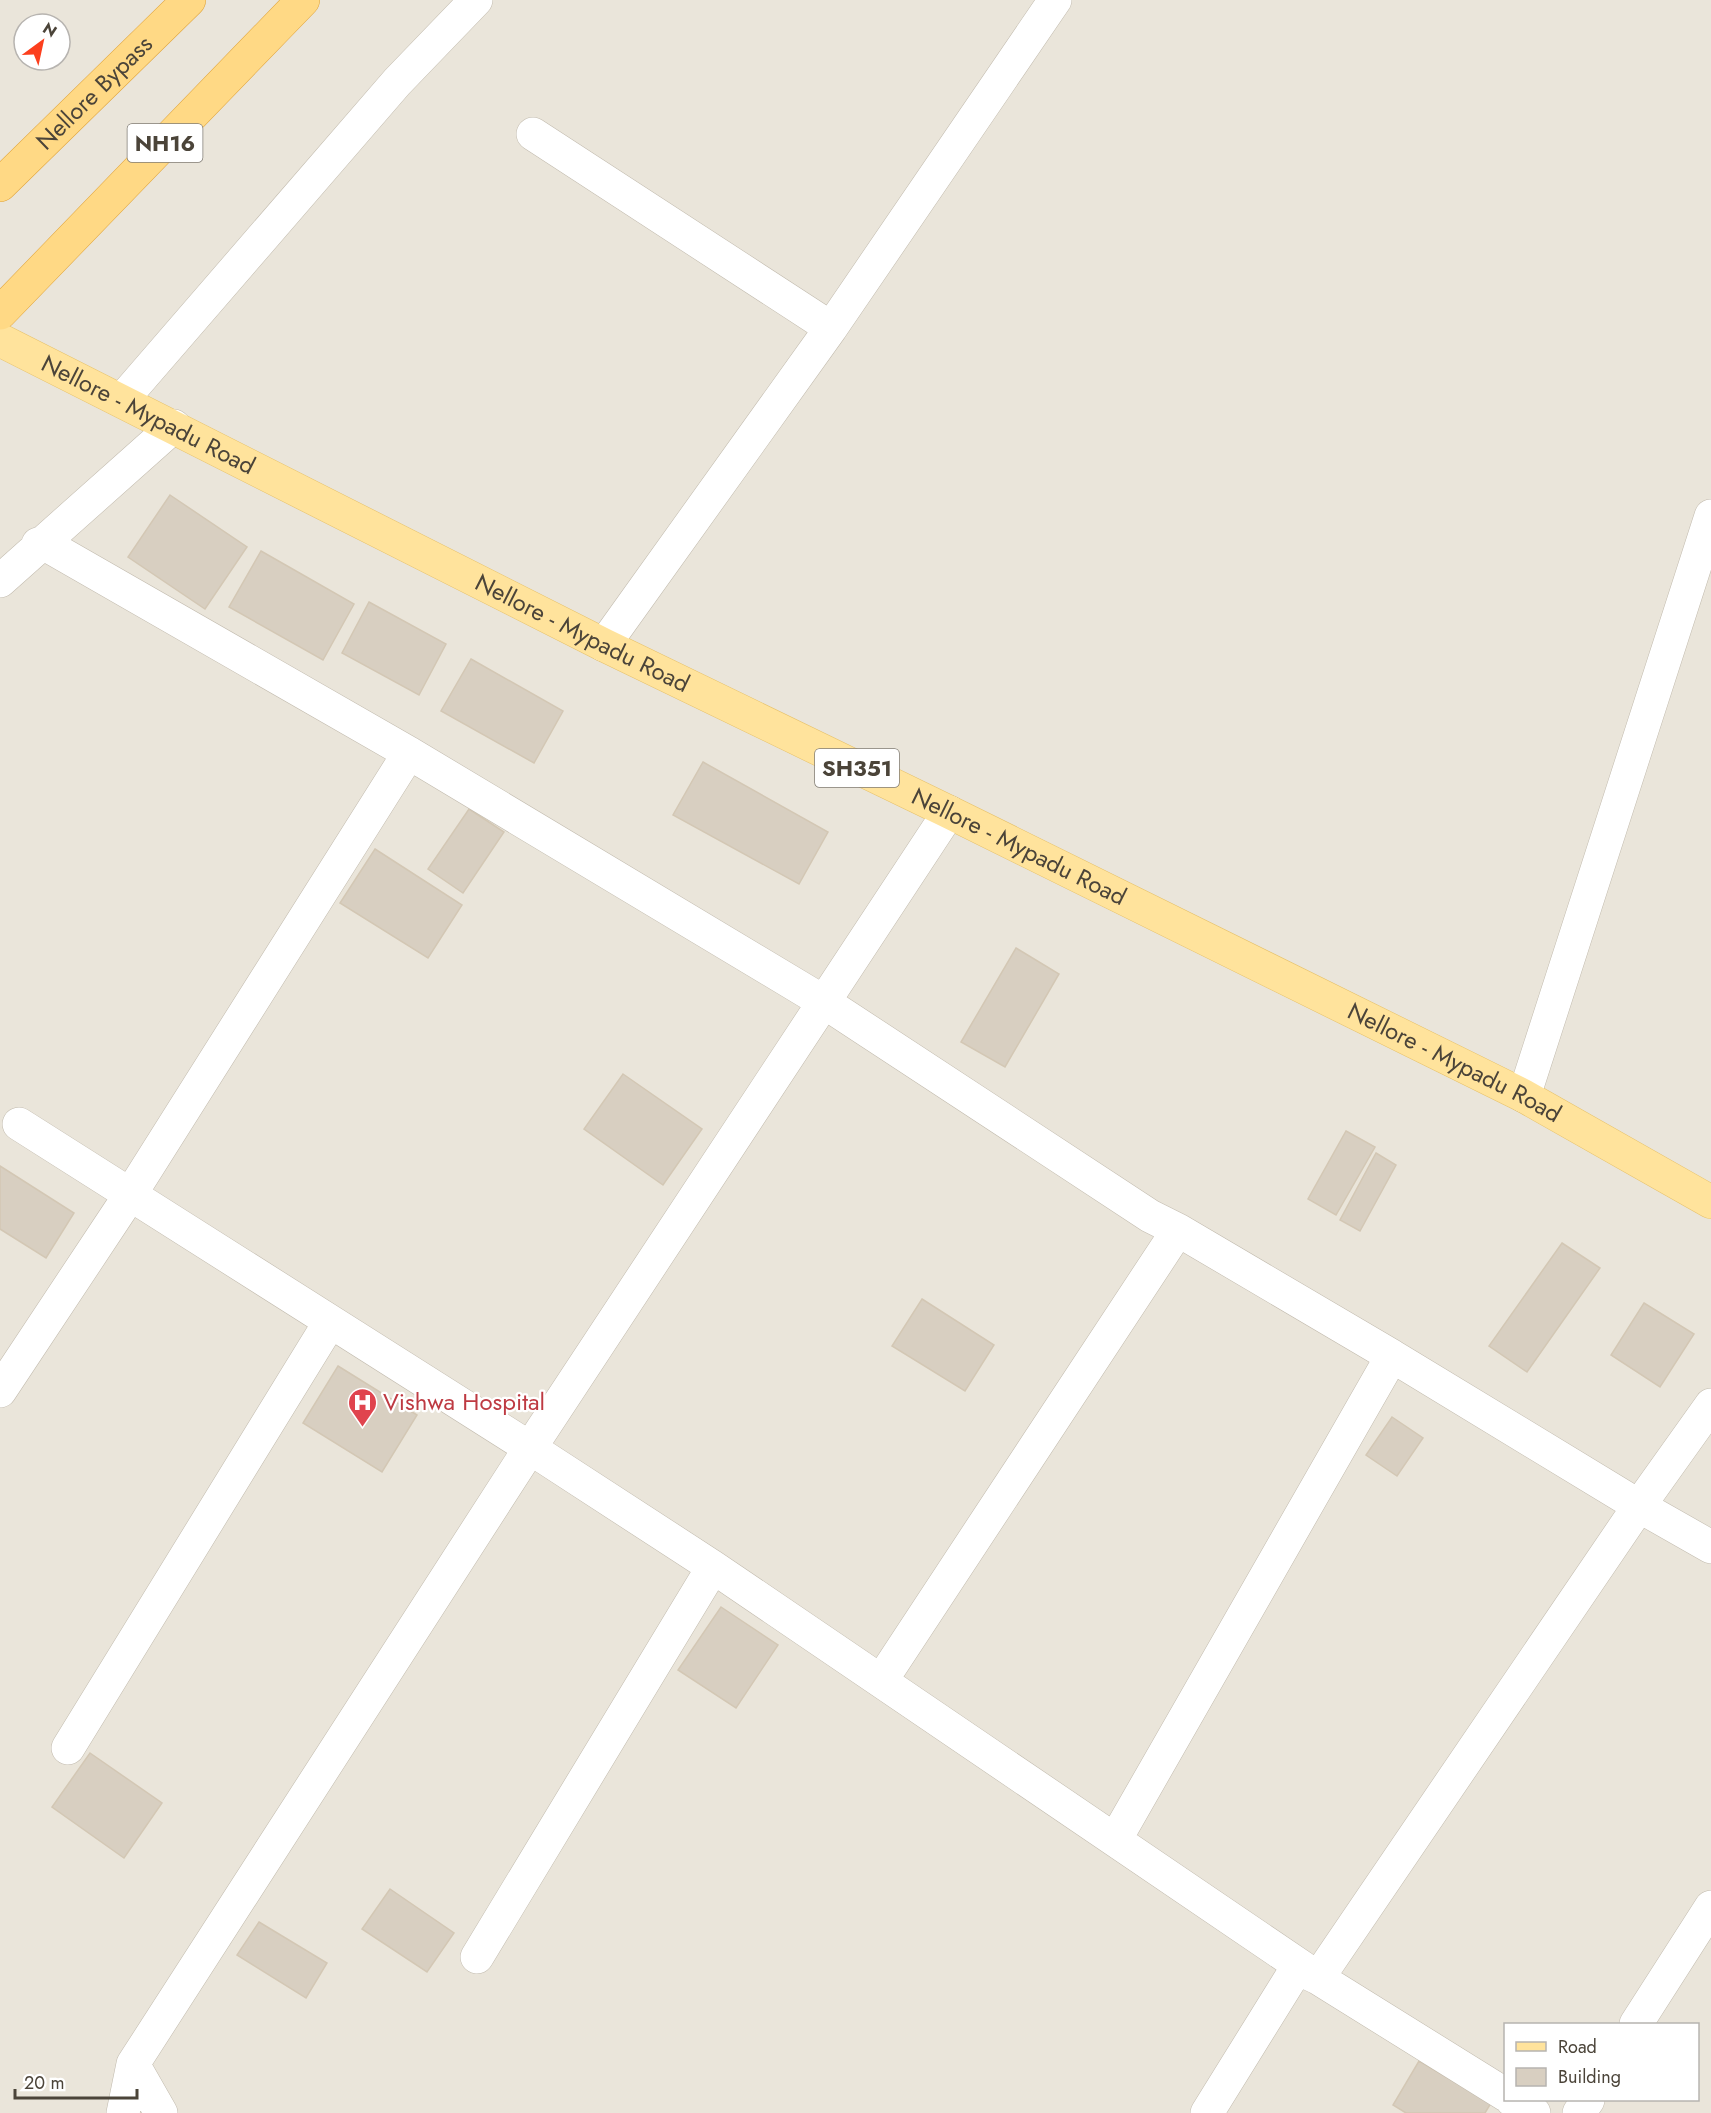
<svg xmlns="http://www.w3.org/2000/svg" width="1711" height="2113" viewBox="0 0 1711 2113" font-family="Jost,sans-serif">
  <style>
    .residential { fill: #eae5da; fill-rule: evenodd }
    .building { fill: #d8cfc1; stroke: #d3c7b4; stroke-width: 1.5 }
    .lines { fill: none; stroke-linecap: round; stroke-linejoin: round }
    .minor-casing { stroke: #c2bbae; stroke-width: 34 }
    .primary-casing { stroke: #e6c16a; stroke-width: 34 }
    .trunk-casing { stroke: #e0a43c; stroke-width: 34 }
    .minor { stroke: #fff; stroke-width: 33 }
    .primary { stroke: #ffe39c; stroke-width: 33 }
    .trunk { stroke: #ffd985; stroke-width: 33 }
    .labels { text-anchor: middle; stroke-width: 4.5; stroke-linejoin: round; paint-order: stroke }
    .shield { fill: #fff; stroke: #817c74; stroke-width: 1.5 }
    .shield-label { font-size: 22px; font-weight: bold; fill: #4b4439 }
    .street-label { font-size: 24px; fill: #4b4439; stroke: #fff }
    .health-label { font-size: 24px; fill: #be3a42; stroke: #fff; text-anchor: start }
  </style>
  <rect width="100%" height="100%" fill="#f6f3ec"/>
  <path class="residential" d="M0,0H1711V2113H0ZM24,24H60V60H24ZM1506,2024H1698V2100H1506Z"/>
  <path class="building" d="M170,495L247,547L205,609L128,557Z
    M261,551L354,604L323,660L229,607Z
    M369,602L446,644L419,695L342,653Z
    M471,659L563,711L534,763L441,711Z
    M703,762L828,832L799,884L673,815Z
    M469,809L504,832L463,893L428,869Z
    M375,849L462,905L428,958L340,903Z
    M1016,948L1059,974L1005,1067L961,1042Z
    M623,1074L702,1129L663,1185L584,1129Z
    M1346,1131L1375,1147L1336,1215L1308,1199Z
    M1376,1153L1396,1165L1360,1231L1340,1220Z
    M0,1166L74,1213L46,1258L0,1229Z
    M1562,1243L1600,1268L1527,1372L1489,1346Z
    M922,1299L994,1345L965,1391L892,1346Z
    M1644,1303L1694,1334L1660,1387L1611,1355Z
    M338,1366L417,1415L382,1472L303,1423Z
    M1392,1417L1423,1438L1397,1476L1366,1455Z
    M721,1607L778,1645L736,1708L678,1670Z
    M90,1753L162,1803L124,1858L52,1807Z
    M390,1889L454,1933L427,1972L362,1929Z
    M259,1922L327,1963L306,1998L237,1955Z
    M1419,2061L1491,2103L1485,2113H1406L1393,2105Z"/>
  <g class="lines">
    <defs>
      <path id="minor" d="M533,134L831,328
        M122,400L397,82L476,0
        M38,544L43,543L409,753L824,1002L1150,1216L1178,1230L1392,1356L1115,1840
        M0,581L174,426
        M604,645L831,328L1055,0
        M1524,1096L1711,516
        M19,1124L530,1448L713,1567L1318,1978L1506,2095
        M1392,1356L1639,1506L1711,1547
        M0,1391L130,1195L409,753
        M881,1681L1178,1230
        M68,1748L330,1322
        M477,1957L713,1567
        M1636,2024L1711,1907
        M133,2064L161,2113
        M1512,2100L1534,2113
        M123,2113L133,2064L530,1448L949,812
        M1207,2113L1297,1968L1318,1978L1639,1506L1711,1405
        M1579,2113L1588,2100"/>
      <g id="primary">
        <path id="s1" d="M0,340L604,645L949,812L1524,1096L1711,1202"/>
      </g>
      <g id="trunk">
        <path id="s2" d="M0,185L189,0"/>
        <path d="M0,313L303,0"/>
      </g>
    </defs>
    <use href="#minor" class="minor-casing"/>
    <use href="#primary" class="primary-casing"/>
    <use href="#trunk" class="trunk-casing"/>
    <use href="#minor" class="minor"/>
    <use href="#primary" class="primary"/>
    <use href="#trunk" class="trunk"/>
  </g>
  <defs>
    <symbol id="hospital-pin" viewBox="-11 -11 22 30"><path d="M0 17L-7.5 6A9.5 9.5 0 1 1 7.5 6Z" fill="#e0444e" stroke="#fff"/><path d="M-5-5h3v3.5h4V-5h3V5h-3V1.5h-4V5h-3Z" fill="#fff"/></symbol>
  </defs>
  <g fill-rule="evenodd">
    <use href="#hospital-pin" x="346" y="1386" width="33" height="45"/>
  </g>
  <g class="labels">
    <g class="shield">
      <rect x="127.5" y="124" width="75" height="38" rx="4.5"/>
      <rect x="815" y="749" width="84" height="38" rx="4.5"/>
    </g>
    <g class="shield-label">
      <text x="165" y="151">NH16</text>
      <text x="857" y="776">SH351</text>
    </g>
    <g class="street-label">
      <text dy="8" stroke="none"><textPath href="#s2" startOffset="132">Nellore Bypass</textPath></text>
      <text dy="8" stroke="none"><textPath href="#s1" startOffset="166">Nellore - Mypadu Road</textPath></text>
      <text dy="8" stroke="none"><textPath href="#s1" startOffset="652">Nellore - Mypadu Road</textPath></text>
      <text dy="8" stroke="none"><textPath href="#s1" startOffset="1138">Nellore - Mypadu Road</textPath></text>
      <text dy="8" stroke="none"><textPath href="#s1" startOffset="1624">Nellore - Mypadu Road</textPath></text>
    </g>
    <g class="health-label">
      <text x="383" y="1410">Vishwa Hospital</text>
    </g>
  </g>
  <rect x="1504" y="2023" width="195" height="78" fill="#ffffff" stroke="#b7b4b0" stroke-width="1.5"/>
  <rect x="1516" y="2042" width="30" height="9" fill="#ffe39c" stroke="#b7b4b0" stroke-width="1.5"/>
  <text x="1558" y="2053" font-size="18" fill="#4b4439">Road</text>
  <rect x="1516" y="2068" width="30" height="18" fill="#d8cfc1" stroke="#b7b4b0" stroke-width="1.5"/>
  <text x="1558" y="2083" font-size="18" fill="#4b4439">Building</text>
  <g transform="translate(42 42) rotate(33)"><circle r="28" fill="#ffffff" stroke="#b7b4b0" stroke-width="1.5"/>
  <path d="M0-4.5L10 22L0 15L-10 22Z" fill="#fc3f1d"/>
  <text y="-9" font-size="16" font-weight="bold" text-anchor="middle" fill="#4b4439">N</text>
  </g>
  <path d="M15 2089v9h122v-9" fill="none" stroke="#4b4439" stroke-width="3"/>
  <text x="24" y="2089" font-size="18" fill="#4b4439" stroke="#ffffff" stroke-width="4.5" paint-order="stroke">20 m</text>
</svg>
